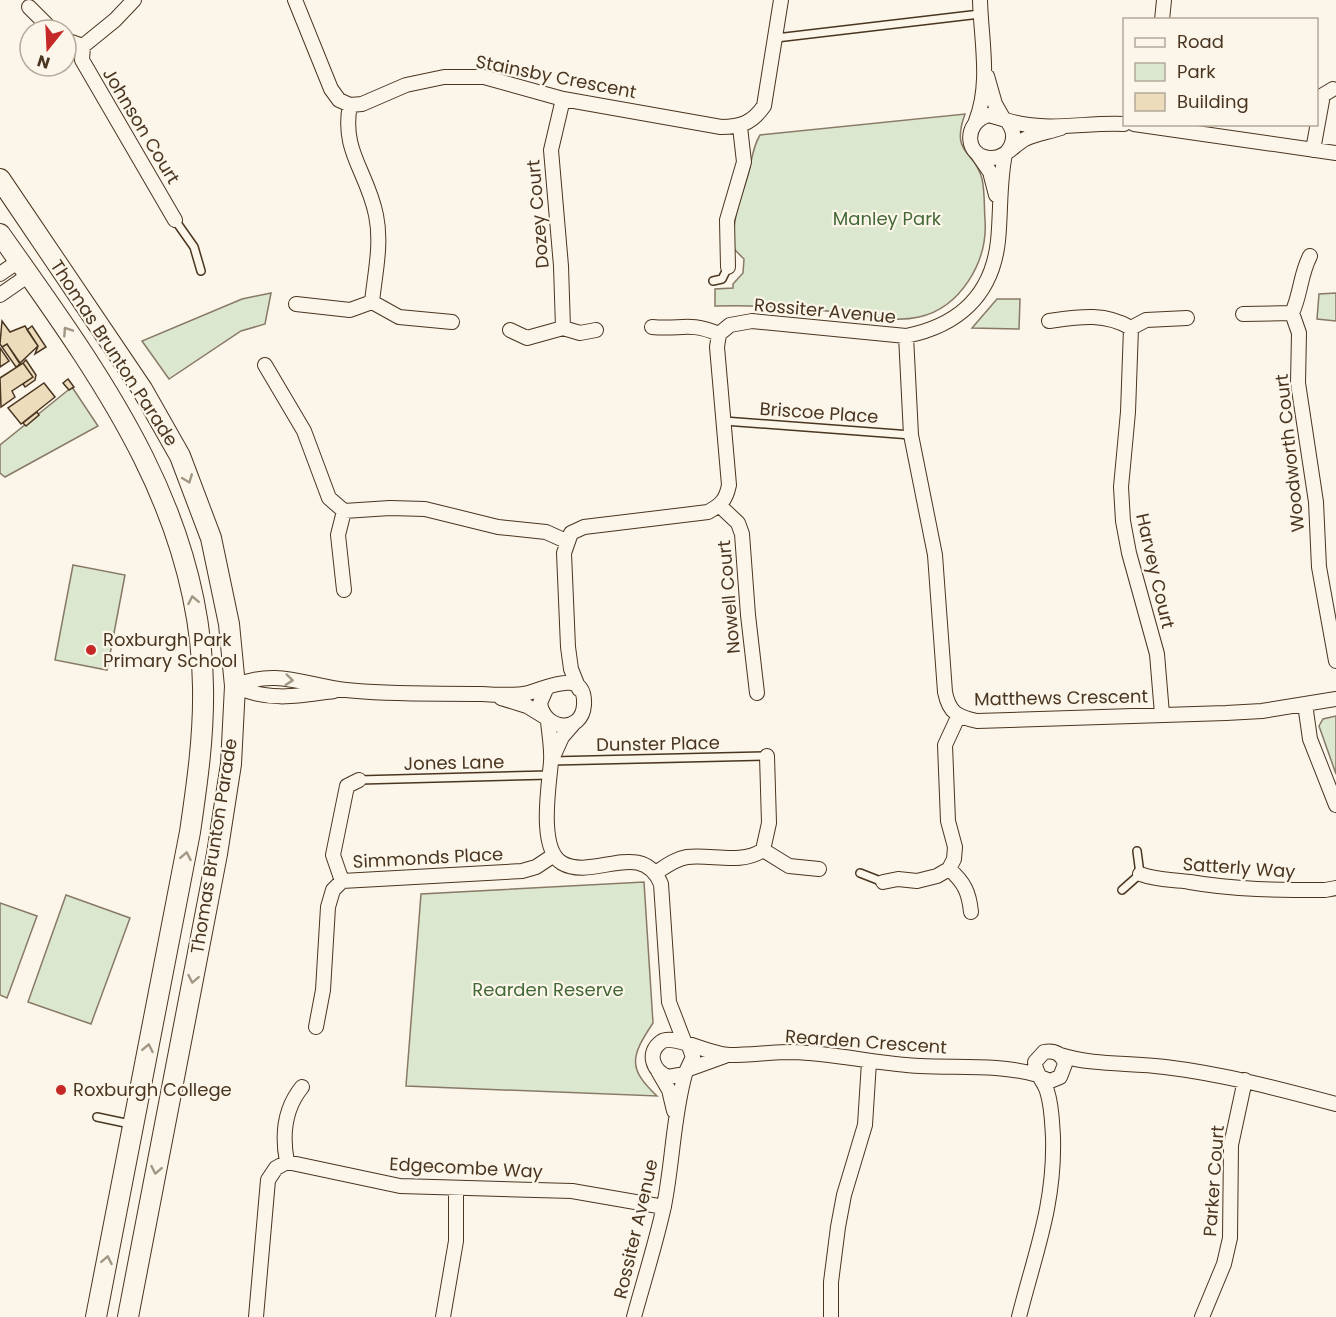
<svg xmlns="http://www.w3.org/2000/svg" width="1336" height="1317" viewBox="0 0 1336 1317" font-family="Poppins,sans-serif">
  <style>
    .green { fill: #dce7d0; stroke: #887966; stroke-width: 1.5 }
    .building { fill: #ecdcbc; stroke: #4a3520; stroke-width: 1.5 }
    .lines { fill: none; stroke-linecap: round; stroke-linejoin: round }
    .lane-casing { stroke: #4a3520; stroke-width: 10 }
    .street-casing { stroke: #4a3520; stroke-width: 16 }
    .secondary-casing { stroke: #4a3520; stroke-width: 22 }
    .lane { stroke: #fbf6e9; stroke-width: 7 }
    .street { stroke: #fbf6e9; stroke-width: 14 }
    .secondary { stroke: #fbf6e9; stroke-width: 20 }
    .oneway { stroke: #a29684 }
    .poi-dot { fill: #c62828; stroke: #fbf6e9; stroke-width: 2 }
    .labels { text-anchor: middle; stroke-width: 4.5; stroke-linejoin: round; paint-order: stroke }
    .street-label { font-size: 18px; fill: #4a3520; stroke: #fbf6e9 }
    .park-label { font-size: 18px; fill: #436837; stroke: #fbf6e9 }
    .poi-label { font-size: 18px; fill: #4a3520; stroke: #fbf6e9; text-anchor: start }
  </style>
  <rect width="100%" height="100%" fill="#fbf6e9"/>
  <path class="green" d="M965,114C950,155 975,150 982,179C985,192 984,207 985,220C988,262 960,308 919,317C893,323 863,315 837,312C796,307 756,305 715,306V289L733,288V284L743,273L744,259L733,248C733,216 739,205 748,175C752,161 752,148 760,135Z
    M271,293L265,324L241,331L169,379L142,341L242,299Z
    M1336,293V321L1317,319L1319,294Z
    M997,299H1020L1019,329L972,328Z
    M72,387L98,426L5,477L0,473V445Z
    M73,565L125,575L107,670L55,660Z
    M1336,716V774L1319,726L1323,719Z
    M644,882L653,1023C631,1056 627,1068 657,1096L406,1086L421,894Z
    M66,895L130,918L91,1024L28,1002Z
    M0,903L37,916L7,998L0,995Z"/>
  <path class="building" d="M2,321L10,332L25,326L38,346L20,363L7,344L2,347L0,344Z
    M32,326L46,347L35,354L38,346L27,330Z
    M7,344L20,364L16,367L2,347Z
    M0,348L9,361L0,367Z
    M26,360L36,375L35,380L25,387L23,384L33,377L23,363Z
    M23,363L33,377L12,391L15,397L1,407L0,378Z
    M68,379L74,387L69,390L63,383Z
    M44,383L55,397L21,424L8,408Z
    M37,412L39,415L26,426L23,423Z"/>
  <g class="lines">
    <defs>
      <path id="lane" d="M776,38L980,14
        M175,220L194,247L201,271
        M713,281L722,279L728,267
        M724,421L911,435
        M551,761L767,756
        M359,780L549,775
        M860,873L883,882
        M1122,890L1140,874L1137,851
        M97,1117L130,1124"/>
      <path id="street" d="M134,0L115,20L83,46L82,60L175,220
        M295,0L331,89L339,100L350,105L362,104L406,85L444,77H484L563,99L721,127C741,127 752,123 764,106L781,0
        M29,7L52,30
        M1162,20L1164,0
        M66,40L83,46
        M987,76L995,104L1003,118
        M563,99L551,150L561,266L563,328
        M350,105C341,151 367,171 376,215C382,244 375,273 372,302
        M1006,120C1046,133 1084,122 1124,124
        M976,121C991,83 981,40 980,0
        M1134,124L1336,153
        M1313,150L1323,95L1333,89
        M1007,152C1016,141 1015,130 1006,120L989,115C962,122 965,159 992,158C1005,158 1014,145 1025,139C1035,134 1049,132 1061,128
        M977,153L990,172L996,195
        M1310,256C1300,275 1301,294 1292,313L1299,333L1298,383L1316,502L1319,567L1336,661
        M728,267L727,220L744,162L740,127
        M0,274L19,261
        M0,295L29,275
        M372,302L399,317L452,322
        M296,304L350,310L372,302
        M1243,314L1292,313
        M1049,321C1078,317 1104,312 1131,328
        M652,327C682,330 688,321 719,334
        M1131,328L1128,412L1121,487L1123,521L1129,553L1157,654L1162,714
        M1131,328L1146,320L1187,318
        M510,330L527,338L563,328L580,333L596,330
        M906,336L911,435L935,555L945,692C949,713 958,717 977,721L1226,713L1262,711L1336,699
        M265,365L304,431L329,498L344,511L390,508L425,509L498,527L546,532L566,541
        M720,506L738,523L742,534L748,615L757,693
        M344,511L338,535L344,590
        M235,686C275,668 305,685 346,690C391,695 437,693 482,694C497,695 514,696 528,693C545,689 586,666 584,705C582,734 544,731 540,703L547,687
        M235,686C267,702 299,696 334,691
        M579,689L571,669L568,647L564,553L571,533L584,527L708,512C721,505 726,500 729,485L717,347L719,334L730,325L752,321L906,336C957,326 992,296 998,241C1001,212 999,183 1005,154
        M501,698L527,706L545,717
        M1305,704L1310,739L1336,805
        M548,721C549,734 552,748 551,762C549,785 538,849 562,863C593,881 642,838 661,884L669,1002L684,1041
        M552,759L562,737L575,722
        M763,850L789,866L819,869
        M949,869C964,882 969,892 971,912
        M657,872C666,866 675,859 687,857C712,854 741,865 763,850L769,823L767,756
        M1140,874C1160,881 1170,879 1190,882C1235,890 1279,890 1325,890L1336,888
        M342,881L333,855L347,786L359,780
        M883,882L898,879L917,881L937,876L949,869L954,859L955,847L948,821L945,745L958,717
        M316,1027L323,990L328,907L333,890L342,881L522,871L536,867L554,855
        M689,1046L693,1057L685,1074L668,1077C653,1071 646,1053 661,1042C673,1033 709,1055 730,1055C751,1055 772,1052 793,1052C833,1053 879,1064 920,1066C960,1068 999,1064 1038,1075
        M1060,1055C1095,1066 1130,1062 1165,1067C1223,1074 1280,1089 1336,1104
        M689,1069L725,1056
        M658,1071L669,1090L674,1111
        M287,1162C282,1136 284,1109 302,1087
        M256,1317L268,1180L276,1168L287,1162L400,1186L572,1191L664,1207
        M443,1317L456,1241V1189
        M634,1317C644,1280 656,1243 664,1206C673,1161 673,1117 685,1074
        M831,1317V1282L838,1227L844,1195L865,1125L869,1062
        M1019,1317C1035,1253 1055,1205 1053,1137C1052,1122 1052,1106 1047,1091C1044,1081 1035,1074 1035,1062L1044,1052C1055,1050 1062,1054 1065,1064L1060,1077L1050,1081L1040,1077
        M1202,1317L1224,1264L1230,1238L1231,1145L1245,1080"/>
      <path id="secondary" d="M0,179L142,389L180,456L211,538L229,624L235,686L231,764L217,854L128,1317
        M0,234C98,373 201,509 203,687C204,736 197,784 190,832L96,1317"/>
    </defs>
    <use href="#lane" class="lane-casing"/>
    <use href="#street" class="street-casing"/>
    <use href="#secondary" class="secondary-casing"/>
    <use href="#lane" class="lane"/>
    <use href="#street" class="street"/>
    <use href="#secondary" class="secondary"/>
  </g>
  <defs><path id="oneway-chevron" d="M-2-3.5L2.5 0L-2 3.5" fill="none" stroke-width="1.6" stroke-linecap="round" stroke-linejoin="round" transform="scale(1.5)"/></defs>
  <g class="oneway">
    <use href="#oneway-chevron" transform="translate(67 331) rotate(-124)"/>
    <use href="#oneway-chevron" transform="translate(188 479) rotate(69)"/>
    <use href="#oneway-chevron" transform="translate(193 600) rotate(-101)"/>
    <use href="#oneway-chevron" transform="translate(289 680) rotate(6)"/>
    <use href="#oneway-chevron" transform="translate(186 856) rotate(-79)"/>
    <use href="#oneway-chevron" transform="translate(193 979) rotate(101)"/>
    <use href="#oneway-chevron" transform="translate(148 1048) rotate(-79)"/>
    <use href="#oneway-chevron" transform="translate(156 1170) rotate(101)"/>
    <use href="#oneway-chevron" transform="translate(107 1260) rotate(-79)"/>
  </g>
  <g class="poi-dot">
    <circle cx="91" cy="650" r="6"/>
    <circle cx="61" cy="1090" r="6"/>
  </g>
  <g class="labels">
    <g class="street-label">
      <text transform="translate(556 77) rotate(11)" y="6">Stainsby Crescent</text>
      <text transform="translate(141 126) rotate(59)" y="6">Johnson Court</text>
      <text transform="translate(538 214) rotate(-95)" y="6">Dozey Court</text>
      <text transform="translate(825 311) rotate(5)" y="6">Rossiter Avenue</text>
      <text transform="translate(114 353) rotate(57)" y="6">Thomas Brunton Parade</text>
      <text transform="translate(819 413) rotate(4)" y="6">Briscoe Place</text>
      <text transform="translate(1290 453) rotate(-96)" y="6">Woodworth Court</text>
      <text transform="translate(1155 571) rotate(77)" y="6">Harvey Court</text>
      <text transform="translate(729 597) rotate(-95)" y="6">Nowell Court</text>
      <text transform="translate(1061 698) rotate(-1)" y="6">Matthews Crescent</text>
      <text transform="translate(658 744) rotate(-1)" y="6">Dunster Place</text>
      <text transform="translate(454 763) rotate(-1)" y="6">Jones Lane</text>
      <text transform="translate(214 846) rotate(-81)" y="6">Thomas Brunton Parade</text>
      <text transform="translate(428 858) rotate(-3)" y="6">Simmonds Place</text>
      <text transform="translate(1239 868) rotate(4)" y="6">Satterly Way</text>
      <text transform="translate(866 1042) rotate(4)" y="6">Rearden Crescent</text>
      <text transform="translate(466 1168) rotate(3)" y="6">Edgecombe Way</text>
      <text transform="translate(1214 1181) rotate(-86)" y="6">Parker Court</text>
      <text transform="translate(636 1229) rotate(-77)" y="6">Rossiter Avenue</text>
    </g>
    <g class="park-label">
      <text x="887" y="225">Manley Park</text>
      <text x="548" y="996">Rearden Reserve</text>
    </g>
    <g class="poi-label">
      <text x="103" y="646">Roxburgh Park<tspan x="103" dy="21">Primary School</tspan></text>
      <text x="73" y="1096">Roxburgh College</text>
    </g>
  </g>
  <rect x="1123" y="18" width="195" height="108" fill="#fbf6e9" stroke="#b4a999" stroke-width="1.5"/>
  <rect x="1135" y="38" width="30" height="9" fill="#fbf6e9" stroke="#b4a999" stroke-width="1.5"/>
  <text x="1177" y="48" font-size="18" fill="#4a3520">Road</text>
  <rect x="1135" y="63" width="30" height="18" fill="#dce7d0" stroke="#b4a999" stroke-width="1.5"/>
  <text x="1177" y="78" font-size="18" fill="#4a3520">Park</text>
  <rect x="1135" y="93" width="30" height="18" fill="#ecdcbc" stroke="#b4a999" stroke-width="1.5"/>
  <text x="1177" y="108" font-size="18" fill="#4a3520">Building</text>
  <g transform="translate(48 48) rotate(198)"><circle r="28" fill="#fbf6e9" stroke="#b4a999" stroke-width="1.5"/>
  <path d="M0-4.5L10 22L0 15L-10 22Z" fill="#c62828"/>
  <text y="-9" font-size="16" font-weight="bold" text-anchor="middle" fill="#4a3520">N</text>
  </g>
</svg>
